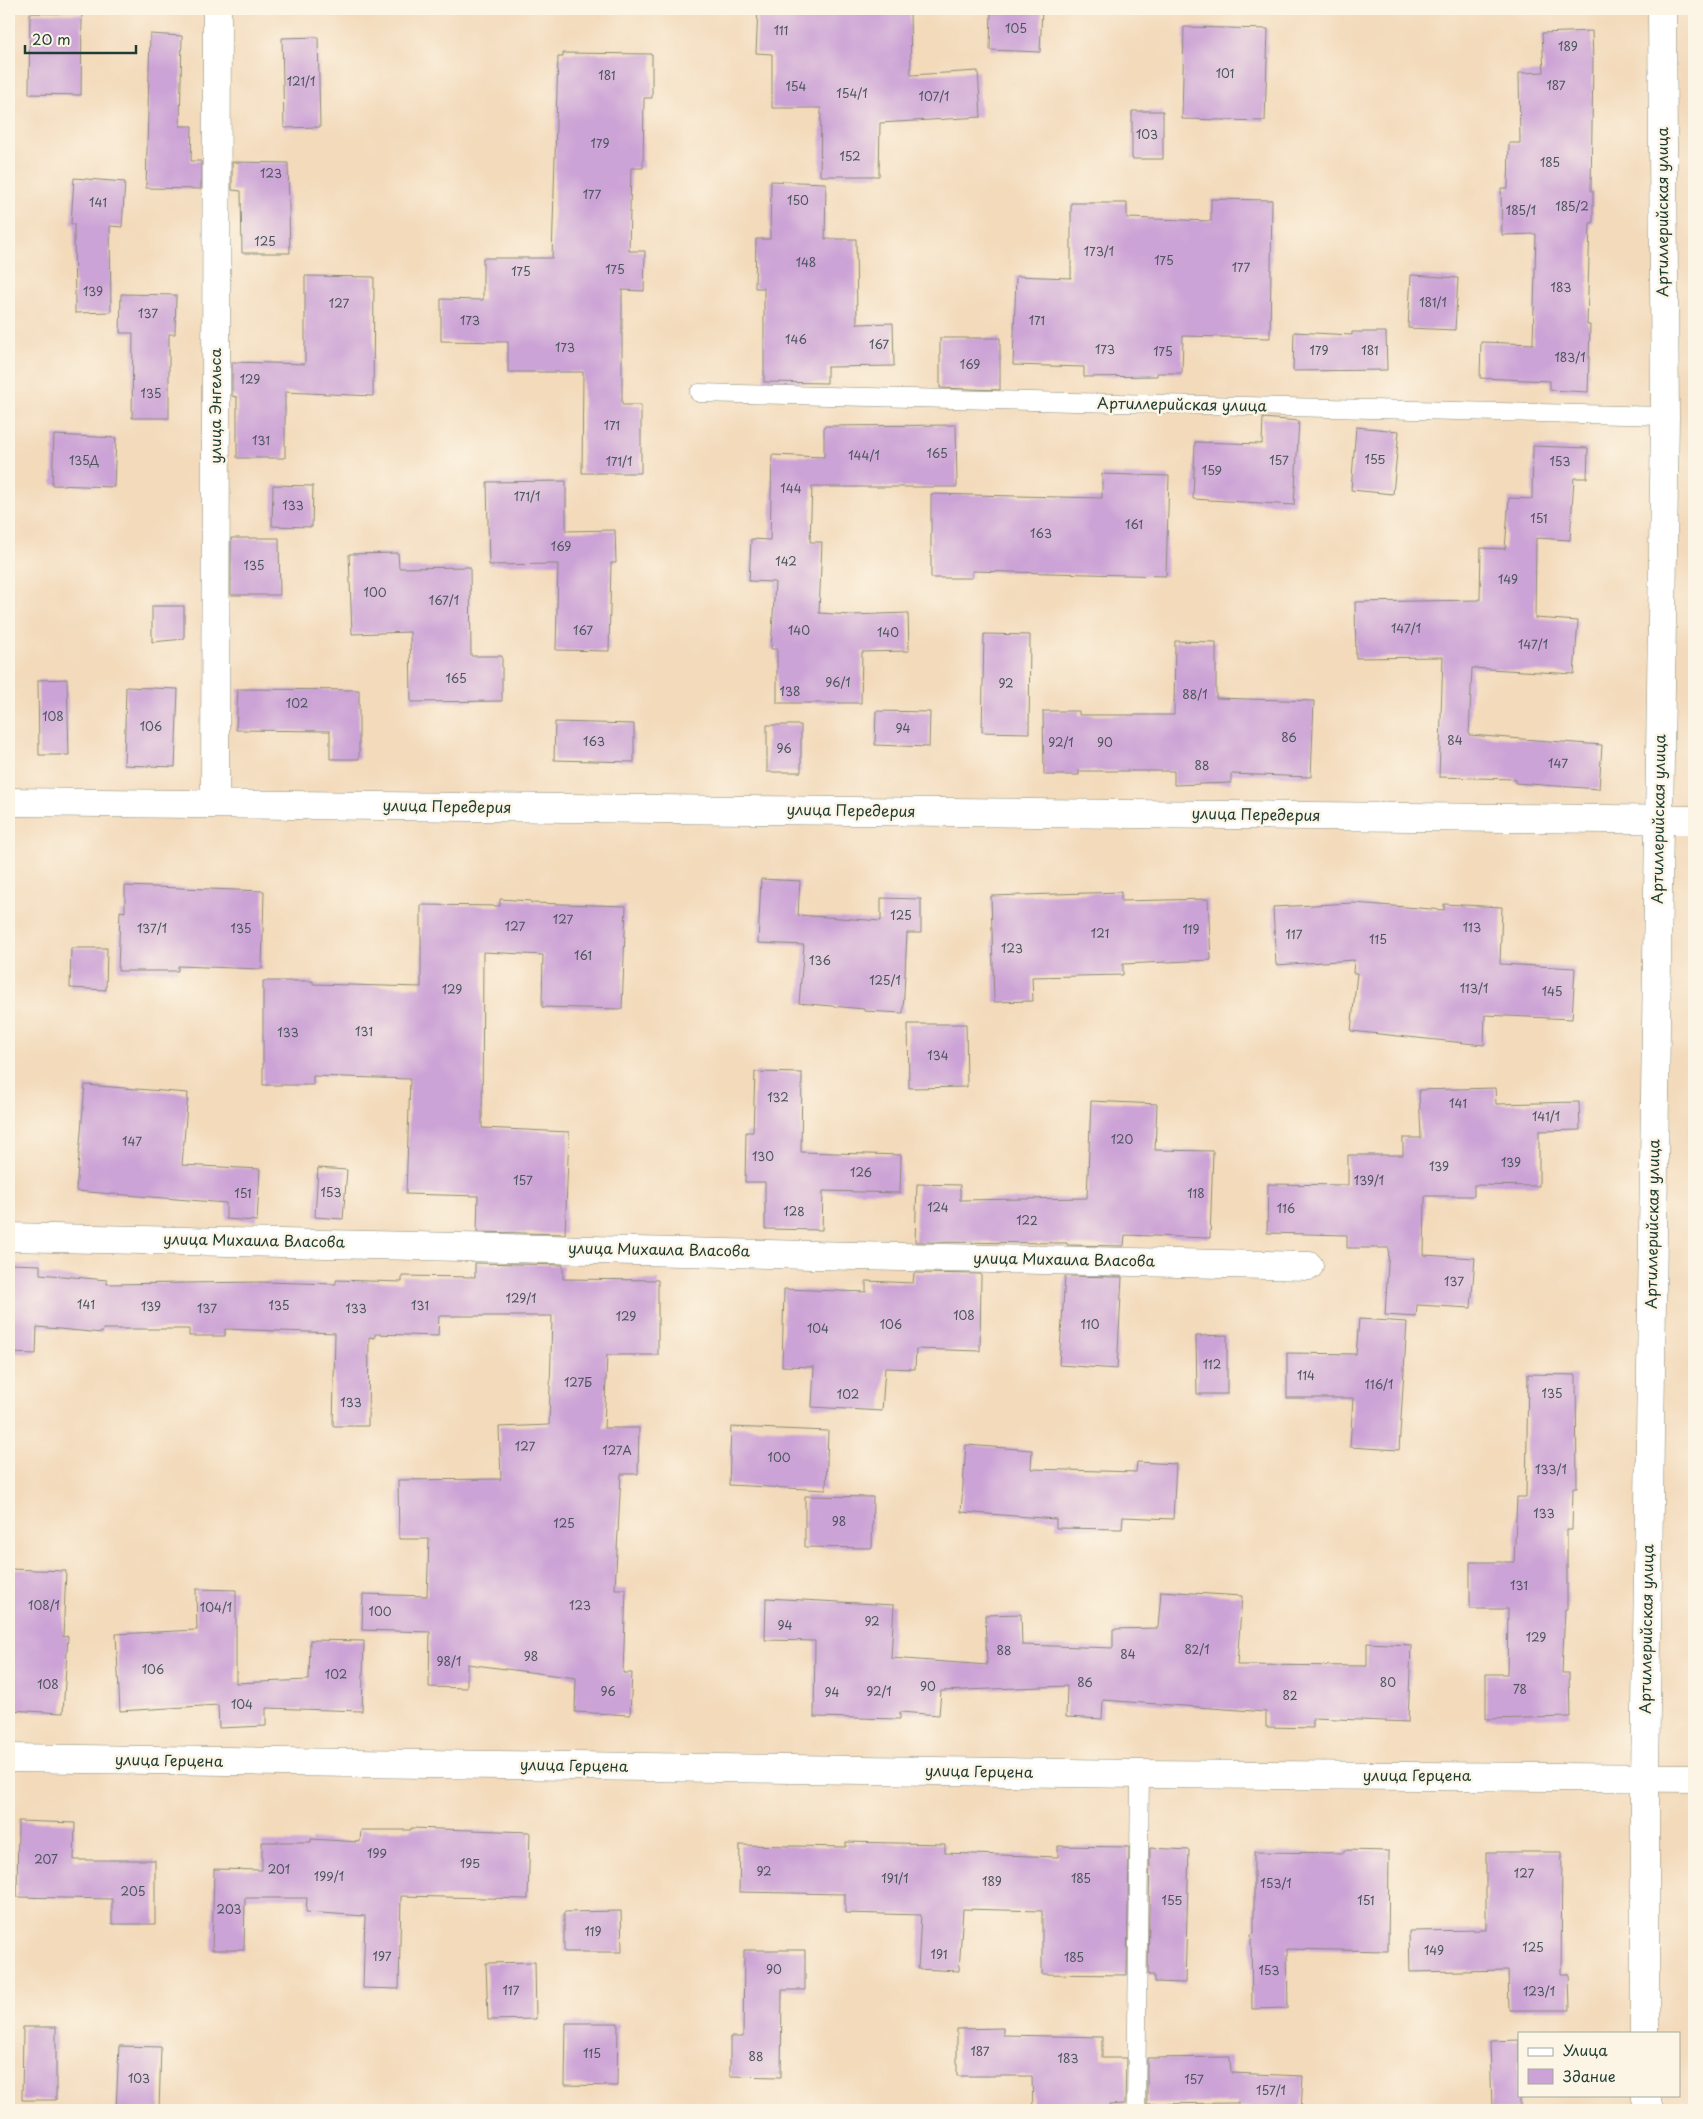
<svg xmlns="http://www.w3.org/2000/svg" width="1703" height="2119" viewBox="0 0 1703 2119" font-family="'Playpen Sans',sans-serif">
  <style>
    .building { fill: #cca3d6 }
    .lines { fill: none; stroke-linecap: round; stroke-linejoin: round }
    .service-casing { stroke: #898c78; stroke-width: 19 }
    .minor-casing { stroke: #898c78; stroke-width: 29 }
    .tertiary-casing { stroke: #898c78; stroke-width: 29 }
    .service { stroke: #fff; stroke-width: 18 }
    .minor { stroke: #fff; stroke-width: 28 }
    .tertiary { stroke: #fff; stroke-width: 28 }
    .labels { text-anchor: middle; stroke-width: 5; stroke-linejoin: round; paint-order: stroke }
    .number-label { font-size: 12px; fill: #4a565c }
    .street-label { font-size: 15px; fill: #1f3d34; stroke: #fcf5e5 }
  </style>
  <rect width="100%" height="100%" fill="#fcf5e5"/>
  <filter id="ink" filterUnits="userSpaceOnUse"><feTurbulence type="fractalNoise" baseFrequency=".02" numOctaves="2"/><feDisplacementMap in="SourceGraphic" scale="10" xChannelSelector="R" yChannelSelector="G"/><feConvolveMatrix kernelMatrix="1 2 1 2 8 2 1 2 1" color-interpolation-filters="sRGB"/></filter>
  <filter id="wash" filterUnits="userSpaceOnUse"><feTurbulence type="fractalNoise" baseFrequency=".0096" numOctaves="4" result="noise"/><feDisplacementMap in="SourceGraphic" scale="20" xChannelSelector="R" yChannelSelector="G"/><feGaussianBlur stdDeviation="1.12" result="paint"/><feColorMatrix in="noise" values="0 0 0 0 0 0 0 0 0 0 0 0 0 0 0 0 0 1.4 0 .05"/><feComposite in="paint" operator="in"/></filter>
  <g filter="url(#wash)">
    <rect width="100%" height="100%" fill="#f3dabb"/>
    <g id="blocks">
      <path class="building" d="M758,9H910L911,75L978,71L981,117L880,123L879,176H820L821,108H772V54L756,53Z
        M991,9H1042L1040,52L990,50Z
        M30,13L82,14L81,95L29,94Z
        M1184,27L1268,29L1265,121L1182,119Z
        M1592,31L1593,61L1591,191H1593V223H1590L1587,325H1590L1588,392L1550,390V381L1480,378L1481,342L1533,344L1536,234L1502,235L1501,188H1508L1509,143H1520L1519,73L1544,72L1542,33Z
        M150,34L182,36L180,126H192L191,161H201V189L146,188Z
        M318,37L320,127L284,128L282,38Z
        M563,53L652,54V98H644L643,168H631L629,251H645L644,291L622,290V405H641V473H582L583,372H508V342L441,341V299L483,300V258H552L558,57H563Z
        M1132,111H1163V159H1132Z
        M232,162L288,163L290,253H242L241,191L232,190Z
        M74,178L125,182L122,227L110,226L111,312L75,313L74,224H71Z
        M771,181L826,183L825,239H856L857,324L893,323L894,366L827,367V383L764,382V288H755L756,239H770Z
        M1211,199L1272,200L1270,338L1183,336L1182,373H1157V376L1084,377V367L1013,365L1016,276L1071,278V203H1127V218L1211,221Z
        M1411,275L1458,278L1455,330L1408,328Z
        M305,276L374,277L373,396L285,392V458H237V397L232,396V362L305,364Z
        M121,294L176,295L175,334H169V418H132L133,333H120Z
        M1294,332L1352,335V332H1386L1387,370L1293,371Z
        M940,338H1000V390L940,388Z
        M1263,418L1299,421L1294,505L1193,499L1195,442L1262,444Z
        M956,425L957,487H812L810,542H822L819,613L851,615L908,613L909,651L862,652L861,703H777V649H771L775,582L749,581L751,539L770,540L772,455L824,457V426Z
        M1356,427L1399,431L1393,494L1351,490Z
        M54,435L116,438L114,487L52,485Z
        M1533,446L1588,448L1587,478H1574L1570,540L1536,538L1535,618L1578,621L1574,674L1472,668L1469,735L1602,745L1599,789L1515,783V779L1439,777L1443,657L1356,658L1355,602L1480,600L1481,548L1505,549L1509,498L1532,499Z
        M1102,474L1169,476L1166,576L972,571V578H931V494L1102,498Z
        M566,481V531L615,530L616,563H611L609,651L556,650L558,564L489,565L487,482Z
        M273,485L313,486L312,527L272,526Z
        M231,538H279L280,595H231Z
        M398,553L399,568L470,567L471,656H502V701L411,702L410,632L352,634L349,554Z
        M152,606H184V639L152,642Z
        M984,634L1030,635L1029,733L982,732Z
        M1175,641L1216,642V698L1314,701L1311,777L1231,774V783L1174,785V771H1079V775H1044L1043,711H1079V715H1174Z
        M67,679L69,755H39L38,680Z
        M126,687L178,689L175,767L124,765Z
        M238,689L359,690V759H330V731L236,730Z
        M876,711L930,712L929,747L875,745Z
        M555,722L634,724V762L554,760Z
        M767,725H801V772H767Z
        M761,879L800,881L798,915L881,921V898L921,899V933H907L903,1013L864,1011V1009L799,1003L804,945L758,943Z
        M125,886L264,891L262,969L178,966V971H118L120,911L125,912Z
        M1121,892V901L1208,899L1211,960L1123,964V975L1032,977L1033,1001L994,1002L991,896Z
        M500,899L531,901V903L626,906L622,1009L542,1007L543,955L483,952L482,1128L569,1132L565,1234L477,1232L478,1196L406,1194L410,1079L313,1076V1085H263V981H313V984L421,987V905L500,906Z
        M1354,903L1444,910V904L1502,907L1500,964L1575,968L1572,1019L1485,1015L1484,1045L1351,1031L1357,973H1353L1354,960L1276,965L1273,907Z
        M71,948H107L106,990L70,988Z
        M908,1024H966L967,1087L909,1088Z
        M755,1072L802,1073L801,1152L901,1155L900,1193L823,1191L822,1230L765,1229V1182H745L746,1132H753Z
        M85,1085L188,1093L182,1165L260,1169L257,1221L226,1219V1203L76,1191Z
        M1495,1088L1496,1104L1579,1102L1580,1130L1539,1131V1186L1474,1185V1196H1425L1424,1255L1475,1258L1471,1308L1417,1305L1416,1317L1385,1315L1389,1248H1347V1235L1267,1233L1268,1184L1348,1185V1155H1403V1138H1421L1419,1090Z
        M1091,1101L1157,1104L1155,1150L1213,1151L1210,1238L1125,1235L1124,1246L1067,1245V1243L915,1242L917,1184L960,1185V1200L1087,1198Z
        M318,1168L347,1170L343,1219L315,1217Z
        M475,1263L563,1265V1279L658,1280V1355H607L604,1428H639L638,1474H621L615,1589H626L623,1673H632L630,1715L575,1712L576,1678L467,1664V1688L429,1687L430,1632L362,1630L363,1594L427,1596L429,1539H399L398,1480L501,1479L499,1427L549,1425L552,1316H439L438,1336L375,1334V1338L369,1337L368,1426H333L335,1333L225,1329V1336H189V1329H103L102,1333L37,1327L36,1354L9,1353V1264L40,1265V1274L107,1280V1284L262,1282L336,1284V1280L402,1282V1276L475,1277Z
        M914,1273L981,1274L980,1351L916,1349L915,1369L885,1368L882,1411L812,1407L814,1367L782,1366L784,1289L866,1292V1281L913,1283Z
        M1065,1276L1122,1277L1117,1369L1059,1365Z
        M1359,1319L1407,1322L1399,1450L1350,1447L1353,1398H1287V1353L1356,1354Z
        M1227,1335V1394H1197L1196,1336Z
        M1528,1374L1576,1375L1577,1488H1573L1572,1530H1567V1609H1565L1562,1673H1569L1570,1717L1486,1719V1674H1507L1508,1609H1470V1562H1514L1517,1497H1526Z
        M731,1427L828,1431L826,1490L729,1485Z
        M966,1445L1032,1450L1031,1469L1136,1472L1137,1462L1176,1464L1173,1519L1123,1517L1122,1529L1056,1528V1519L961,1512Z
        M805,1496L873,1497L872,1548L805,1547Z
        M9,1569L66,1571L63,1637L68,1636L63,1713L9,1710Z
        M196,1589L236,1590V1683L309,1680L310,1640L364,1641L362,1711L266,1708V1726L219,1728L218,1705L120,1711L116,1634L197,1630Z
        M1161,1591L1242,1596L1237,1665L1367,1666V1643L1411,1645L1408,1722L1313,1718V1728L1266,1727V1712L1103,1700L1102,1719L1066,1717L1067,1686L941,1691L939,1715L900,1712V1719L814,1717L815,1641L765,1640L766,1598L894,1605L891,1658L987,1665L985,1615L1021,1614L1022,1645L1113,1648V1629L1158,1628Z
        M18,1821L75,1823L74,1860H155V1924H112V1899L17,1897Z
        M411,1828L530,1832L528,1899L401,1896L399,1989L363,1988L365,1916L306,1912L307,1898H245L244,1950H212L214,1869L262,1870V1842H311V1839L360,1842L361,1830H411Z
        M846,1842L945,1844V1853L1058,1857V1846L1129,1847L1127,1975L1042,1974V1911L963,1909L959,1971L918,1969L921,1915L845,1913V1894L739,1892L740,1845L846,1847Z
        M1150,1848L1189,1850L1185,1983L1154,1982V1975H1148Z
        M1344,1850L1389,1851L1388,1951L1287,1949L1288,2008L1252,2009L1251,1934L1254,1933V1852L1344,1853Z
        M1486,1852H1562L1561,1974H1569L1570,2010H1509L1508,1970L1410,1972L1409,1931L1486,1930Z
        M621,1911L622,1952H564V1912Z
        M744,1950H805V1990H782L781,2077L730,2076V2037H743Z
        M535,1962L536,2019L488,2020L486,1963Z
        M566,2023H618L617,2086L565,2085Z
        M23,2027H56V2100H22Z
        M1003,2028V2035L1102,2037V2058H1126L1125,2104L1109,2105V2110H1033L1032,2076H957V2029Z
        M1519,2040V2110H1492L1490,2041Z
        M119,2046L161,2047L159,2110H116Z
        M1230,2057L1231,2073L1303,2076L1301,2110L1238,2107V2103L1147,2104V2058Z"/>
    </g>
  </g>
  <g filter="url(#ink)">
    <use href="#blocks" fill-opacity="0" stroke="#898c78" stroke-width="1"/>
    <g class="lines">
      <defs>
        <path id="service" d="M699,393L1665,416
          M1136,2110L1140,1774"/>
        <path id="minor" d="M9,802L1694,820
          M215,804L217,9
          M9,1237L1309,1266
          M1645,2033V1777L1665,416L1662,9
          M1646,2095V2110"/>
        <path id="tertiary" d="M9,1758L1140,1774L1694,1778"/>
      </defs>
      <use href="#service" class="service-casing"/>
      <use href="#minor" class="minor-casing"/>
      <use href="#tertiary" class="tertiary-casing"/>
      <use href="#service" class="service"/>
      <use href="#minor" class="minor"/>
      <use href="#tertiary" class="tertiary"/>
    </g>
  </g>
  <g class="labels">
    <g class="number-label">
      <text x="1016" y="33">105</text>
      <text x="781" y="35">111</text>
      <text x="1568" y="51">189</text>
      <text x="1225" y="78">101</text>
      <text x="607" y="80">181</text>
      <text x="301" y="86">121/1</text>
      <text x="1556" y="90">187</text>
      <text x="796" y="91">154</text>
      <text x="852" y="98">154/1</text>
      <text x="934" y="101">107/1</text>
      <text x="1147" y="139">103</text>
      <text x="600" y="148">179</text>
      <text x="850" y="161">152</text>
      <text x="1550" y="167">185</text>
      <text x="271" y="178">123</text>
      <text x="592" y="199">177</text>
      <text x="798" y="205">150</text>
      <text x="98" y="207">141</text>
      <text x="1572" y="211">185/2</text>
      <text x="1521" y="215">185/1</text>
      <text x="265" y="246">125</text>
      <text x="1099" y="256">173/1</text>
      <text x="1164" y="265">175</text>
      <text x="806" y="267">148</text>
      <text x="1241" y="272">177</text>
      <text x="615" y="274">175</text>
      <text x="521" y="276">175</text>
      <text x="1561" y="292">183</text>
      <text x="93" y="296">139</text>
      <text x="1433" y="307">181/1</text>
      <text x="339" y="308">127</text>
      <text x="148" y="318">137</text>
      <text x="470" y="325">173</text>
      <text x="1037" y="325">171</text>
      <text x="796" y="344">146</text>
      <text x="879" y="349">167</text>
      <text x="565" y="352">173</text>
      <text x="1105" y="354">173</text>
      <text x="1319" y="355">179</text>
      <text x="1370" y="355">181</text>
      <text x="1163" y="356">175</text>
      <text x="1570" y="362">183/1</text>
      <text x="970" y="369">169</text>
      <text x="250" y="384">129</text>
      <text x="151" y="398">135</text>
      <text x="612" y="430">171</text>
      <text x="261" y="445">131</text>
      <text x="937" y="458">165</text>
      <text x="864" y="460">144/1</text>
      <text x="1375" y="464">155</text>
      <text x="84" y="465">135Д</text>
      <text x="1279" y="465">157</text>
      <text x="619" y="466">171/1</text>
      <text x="1560" y="466">153</text>
      <text x="1212" y="475">159</text>
      <text x="791" y="493">144</text>
      <text x="527" y="501">171/1</text>
      <text x="293" y="510">133</text>
      <text x="1539" y="523">151</text>
      <text x="1134" y="529">161</text>
      <text x="1041" y="538">163</text>
      <text x="561" y="551">169</text>
      <text x="786" y="566">142</text>
      <text x="254" y="570">135</text>
      <text x="1508" y="584">149</text>
      <text x="375" y="597">100</text>
      <text x="444" y="605">167/1</text>
      <text x="1406" y="633">147/1</text>
      <text x="583" y="635">167</text>
      <text x="799" y="635">140</text>
      <text x="888" y="637">140</text>
      <text x="1533" y="649">147/1</text>
      <text x="456" y="683">165</text>
      <text x="838" y="687">96/1</text>
      <text x="1006" y="688">92</text>
      <text x="790" y="696">138</text>
      <text x="1195" y="699">88/1</text>
      <text x="297" y="708">102</text>
      <text x="53" y="721">108</text>
      <text x="151" y="731">106</text>
      <text x="903" y="733">94</text>
      <text x="1289" y="742">86</text>
      <text x="1455" y="745">84</text>
      <text x="594" y="746">163</text>
      <text x="1061" y="747">92/1</text>
      <text x="1105" y="747">90</text>
      <text x="784" y="753">96</text>
      <text x="1558" y="768">147</text>
      <text x="1202" y="770">88</text>
      <text x="901" y="920">125</text>
      <text x="563" y="924">127</text>
      <text x="515" y="931">127</text>
      <text x="1472" y="932">113</text>
      <text x="152" y="933">137/1</text>
      <text x="241" y="933">135</text>
      <text x="1191" y="934">119</text>
      <text x="1100" y="938">121</text>
      <text x="1294" y="939">117</text>
      <text x="1378" y="944">115</text>
      <text x="1012" y="953">123</text>
      <text x="583" y="960">161</text>
      <text x="820" y="965">136</text>
      <text x="885" y="985">125/1</text>
      <text x="1474" y="993">113/1</text>
      <text x="452" y="994">129</text>
      <text x="1552" y="996">145</text>
      <text x="364" y="1036">131</text>
      <text x="288" y="1037">133</text>
      <text x="938" y="1060">134</text>
      <text x="778" y="1102">132</text>
      <text x="1458" y="1108">141</text>
      <text x="1546" y="1121">141/1</text>
      <text x="1122" y="1144">120</text>
      <text x="132" y="1146">147</text>
      <text x="763" y="1161">130</text>
      <text x="1511" y="1167">139</text>
      <text x="1439" y="1171">139</text>
      <text x="861" y="1177">126</text>
      <text x="523" y="1185">157</text>
      <text x="1369" y="1185">139/1</text>
      <text x="331" y="1197">153</text>
      <text x="243" y="1198">151</text>
      <text x="1196" y="1198">118</text>
      <text x="938" y="1212">124</text>
      <text x="1286" y="1213">116</text>
      <text x="794" y="1216">128</text>
      <text x="1027" y="1225">122</text>
      <text x="1454" y="1286">137</text>
      <text x="521" y="1303">129/1</text>
      <text x="86" y="1309">141</text>
      <text x="279" y="1310">135</text>
      <text x="420" y="1310">131</text>
      <text x="151" y="1311">139</text>
      <text x="207" y="1313">137</text>
      <text x="356" y="1313">133</text>
      <text x="964" y="1320">108</text>
      <text x="626" y="1321">129</text>
      <text x="891" y="1329">106</text>
      <text x="1090" y="1329">110</text>
      <text x="818" y="1333">104</text>
      <text x="1212" y="1369">112</text>
      <text x="1306" y="1380">114</text>
      <text x="578" y="1387">127Б</text>
      <text x="1379" y="1389">116/1</text>
      <text x="1552" y="1398">135</text>
      <text x="848" y="1399">102</text>
      <text x="351" y="1407">133</text>
      <text x="525" y="1451">127</text>
      <text x="617" y="1455">127А</text>
      <text x="779" y="1462">100</text>
      <text x="1551" y="1474">133/1</text>
      <text x="1544" y="1518">133</text>
      <text x="839" y="1526">98</text>
      <text x="564" y="1528">125</text>
      <text x="1519" y="1590">131</text>
      <text x="44" y="1610">108/1</text>
      <text x="580" y="1610">123</text>
      <text x="216" y="1612">104/1</text>
      <text x="380" y="1616">100</text>
      <text x="872" y="1626">92</text>
      <text x="785" y="1630">94</text>
      <text x="1536" y="1642">129</text>
      <text x="1197" y="1654">82/1</text>
      <text x="1004" y="1655">88</text>
      <text x="1128" y="1659">84</text>
      <text x="531" y="1661">98</text>
      <text x="449" y="1666">98/1</text>
      <text x="153" y="1674">106</text>
      <text x="336" y="1679">102</text>
      <text x="1085" y="1687">86</text>
      <text x="1388" y="1687">80</text>
      <text x="48" y="1689">108</text>
      <text x="928" y="1691">90</text>
      <text x="1520" y="1694">78</text>
      <text x="608" y="1696">96</text>
      <text x="879" y="1696">92/1</text>
      <text x="832" y="1697">94</text>
      <text x="1290" y="1700">82</text>
      <text x="242" y="1709">104</text>
      <text x="377" y="1858">199</text>
      <text x="46" y="1864">207</text>
      <text x="470" y="1868">195</text>
      <text x="279" y="1874">201</text>
      <text x="764" y="1876">92</text>
      <text x="1524" y="1878">127</text>
      <text x="329" y="1881">199/1</text>
      <text x="895" y="1883">191/1</text>
      <text x="1081" y="1883">185</text>
      <text x="992" y="1886">189</text>
      <text x="1276" y="1888">153/1</text>
      <text x="133" y="1896">205</text>
      <text x="1172" y="1905">155</text>
      <text x="1366" y="1905">151</text>
      <text x="229" y="1914">203</text>
      <text x="593" y="1936">119</text>
      <text x="1533" y="1952">125</text>
      <text x="1434" y="1955">149</text>
      <text x="939" y="1959">191</text>
      <text x="382" y="1961">197</text>
      <text x="1074" y="1962">185</text>
      <text x="774" y="1974">90</text>
      <text x="1269" y="1975">153</text>
      <text x="511" y="1995">117</text>
      <text x="1539" y="1996">123/1</text>
      <text x="980" y="2056">187</text>
      <text x="592" y="2058">115</text>
      <text x="756" y="2061">88</text>
      <text x="1068" y="2063">183</text>
      <text x="139" y="2083">103</text>
      <text x="1194" y="2084">157</text>
      <text x="1271" y="2095">157/1</text>
    </g>
    <g class="street-label">
      <text transform="translate(1663 212) rotate(-90)" y="5">Артиллерийская улица</text>
      <text transform="translate(1182 405) rotate(1)" y="5">Артиллерийская улица</text>
      <text transform="translate(216 406) rotate(-90)" y="5">улица Энгельса</text>
      <text transform="translate(447 807) rotate(1)" y="5">улица Передерия</text>
      <text transform="translate(851 811) rotate(1)" y="5">улица Передерия</text>
      <text transform="translate(1256 815) rotate(1)" y="5">улица Передерия</text>
      <text transform="translate(1659 819) rotate(-89)" y="5">Артиллерийская улица</text>
      <text transform="translate(1653 1224) rotate(-89)" y="5">Артиллерийская улица</text>
      <text transform="translate(254 1241) rotate(1)" y="5">улица Михаила Власова</text>
      <text transform="translate(659 1250) rotate(1)" y="5">улица Михаила Власова</text>
      <text transform="translate(1064 1260) rotate(1)" y="5">улица Михаила Власова</text>
      <text transform="translate(1647 1629) rotate(-89)" y="5">Артиллерийская улица</text>
      <text transform="translate(169 1761) rotate(1)" y="5">улица Герцена</text>
      <text transform="translate(574 1766) rotate(1)" y="5">улица Герцена</text>
      <text transform="translate(979 1772) rotate(1)" y="5">улица Герцена</text>
      <text x="1417" y="1781">улица Герцена</text>
    </g>
  </g>
  <rect width="1703" height="2119" fill="none" stroke="#fcf5e5" stroke-width="30"/>
  <rect x="1518" y="2032" width="162" height="65" fill="#fcf5e5" stroke="#a4ab9e"/>
  <rect x="1528" y="2048" width="25" height="8" fill="#ffffff" stroke="#a4ab9e"/>
  <text x="1563" y="2056" font-size="15" fill="#1f3d34">Улица</text>
  <rect x="1528" y="2069" width="25" height="15" fill="#cca3d6" stroke="#a4ab9e"/>
  <text x="1563" y="2082" font-size="15" fill="#1f3d34">Здание</text>
  <path d="M25 45v8h111v-8" fill="none" stroke="#1f3d34" stroke-width="2.5"/>
  <text x="32" y="45" font-size="15" fill="#1f3d34" stroke="#fcf5e5" stroke-width="4" paint-order="stroke">20 m</text>
</svg>
